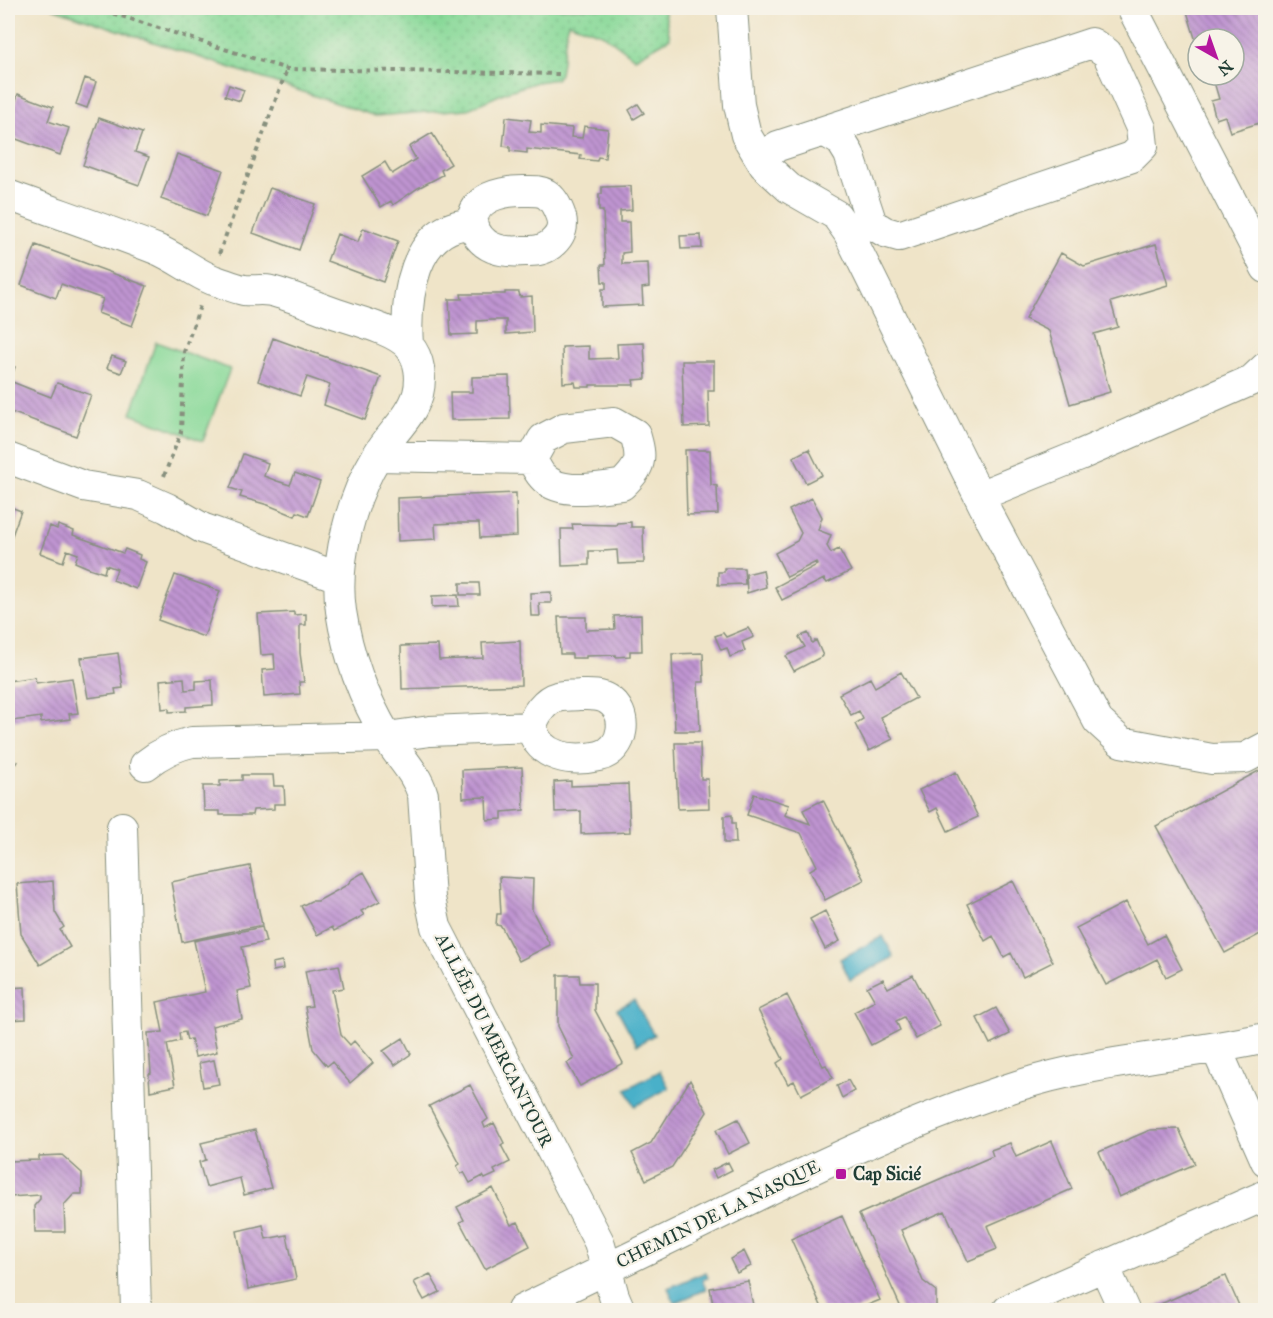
<svg xmlns="http://www.w3.org/2000/svg" width="1273" height="1318" viewBox="0 0 1273 1318" font-family="'IM FELL Great Primer',serif">
  <style>
    .grass { fill: url(#grass-dots); stroke: #548b66; stroke-width: 1.5 }
    .park { fill: #89d999; stroke: #548b66; stroke-width: 1.5 }
    .water { fill: #4ab0c9; stroke: #34767e; stroke-width: 1.5 }
    .building { fill: url(#building-back-hatch) }
    .lines { fill: none; stroke-linecap: round; stroke-linejoin: round }
    .minor-casing { stroke: #87907e; stroke-width: 32 }
    .path { stroke: #87907e; stroke-width: 4; stroke-dasharray: 4.5 4.5; stroke-linecap: butt }
    .minor { stroke: #fff; stroke-width: 30 }
    .poi-dot { fill: #b5179e; stroke: #f7f3e8; stroke-width: 2 }
    .labels { text-anchor: middle; stroke-width: 4.5; stroke-linejoin: round; paint-order: stroke }
    .street-label { font-size: 18px; fill: #1f3d34; stroke: #f7f3e8 }
    .poi-label { font-size: 18px; font-weight: bold; fill: #1f3d34; stroke: #f7f3e8; text-anchor: start }
  </style>
  <defs>
    <pattern id="grass-dots" width="8" height="8" patternUnits="userSpaceOnUse" patternTransform="scale(1.5)"><rect width="8" height="8" fill="#89d999"/><path d="M2 2h.1M6 6h.1" fill="none" stroke="#76bb84" stroke-width="1.8" stroke-linecap="round"/></pattern>
    <pattern id="building-back-hatch" width="6" height="6" patternUnits="userSpaceOnUse" patternTransform="scale(1.5)"><rect width="6" height="6" fill="#bf94d1"/><path d="M-1 5l2 2M0 0l6 6M5-1l2 2" fill="none" stroke="#9b7aaa"/></pattern>
  </defs>
  <rect width="100%" height="100%" fill="#f7f3e8"/>
  <filter id="ink" filterUnits="userSpaceOnUse"><feTurbulence type="fractalNoise" baseFrequency=".0167" numOctaves="2"/><feDisplacementMap in="SourceGraphic" scale="12" xChannelSelector="R" yChannelSelector="G"/><feConvolveMatrix kernelMatrix="1 2 1 2 8 2 1 2 1" color-interpolation-filters="sRGB"/></filter>
  <filter id="wash" filterUnits="userSpaceOnUse"><feTurbulence type="fractalNoise" baseFrequency=".008" numOctaves="4" result="noise"/><feDisplacementMap in="SourceGraphic" scale="24" xChannelSelector="R" yChannelSelector="G"/><feGaussianBlur stdDeviation="1.35" result="paint"/><feColorMatrix in="noise" values="0 0 0 0 0 0 0 0 0 0 0 0 0 0 0 0 0 1.4 0 .05"/><feComposite in="paint" operator="in"/></filter>
  <g filter="url(#wash)">
    <rect width="100%" height="100%" fill="#efe4c8"/>
    <path class="grass" d="M52,8H664L670,38L635,58L604,35L568,22L560,74L556,79L537,82L506,92L468,109L375,116Z"/>
    <path class="park" d="M156,342L230,369L203,441L131,414Z"/>
    <path class="water" d="M883,936L894,957L850,980L840,959Z
      M634,1000L654,1035L637,1045L617,1009Z
      M660,1071L669,1088L635,1106L626,1089Z
      M706,1272L708,1278L702,1280L706,1289L675,1303L668,1288Z"/>
    <g id="blocks">
      <path class="building" d="M1186,8H1266V121L1230,132L1225,116L1216,119L1211,101L1219,99L1212,75H1234V39H1198L1197,45Z
        M85,78L96,82L87,108L76,104Z
        M229,85L244,90L240,101L225,96Z
        M18,94L53,107L48,121L69,128L60,155L8,136V123Z
        M638,104L644,113L634,119L629,110Z
        M506,117L531,120L529,132L541,133V125L572,128L571,137L582,138L584,126L608,129L605,158L598,157L597,161L580,159L581,155L527,149V153L510,151V147L503,146Z
        M99,118L142,133L135,152L149,157L139,185L83,165Z
        M432,133L451,164L441,170L443,175L418,188L393,205L391,201L381,207L362,176L385,162L392,174L416,159L409,147Z
        M177,154L223,170L207,216L161,199Z
        M631,186L632,210L620,211V222H629L630,252L622,253V264L648,263L649,287L642,288L643,305L602,307V289H606V282H602L601,265H605L603,211H599V194H602V187Z
        M270,188L315,204L299,250L253,233Z
        M363,228L398,241L383,282L327,261L337,234L358,242Z
        M701,235L702,248L681,249L680,236Z
        M1156,244L1168,285L1111,302L1118,327L1094,334L1110,392L1070,404L1049,331L1025,319L1061,253L1084,266Z
        M36,245L147,286L132,326L98,313L103,299L61,284L56,298L21,285Z
        M505,292H519L520,297L532,296L533,332L506,334V320H491L477,321V334L451,335L449,299H462L461,294H505Z
        M273,338L381,377L365,420L324,405L330,385L307,377L300,396L258,381Z
        M644,343L646,379L633,380L634,385H590V387H576L575,382L563,383L562,347L589,346V359L618,358L617,344Z
        M112,356L126,361L121,373L107,368Z
        M682,361H714V390H708L709,426L684,427Z
        M8,365L15,367L10,381L30,389L51,397L57,383L91,395L76,436L8,411Z
        M509,376L510,419L451,420L450,392H472V377Z
        M809,449L822,475L806,483L793,457Z
        M685,450H710L711,485L717,486L718,514L687,515Z
        M243,454L268,463L264,476L277,481L290,485L295,473L320,482L308,516L297,512L295,516L268,505L240,497L242,492L230,488Z
        M516,493L517,536L480,538L479,523H457L435,524L436,539L398,541L397,498Z
        M812,498L822,517L818,530L831,535L827,546L831,553L839,549L851,571L827,583L824,579L782,600L775,587L817,565L816,562L787,577L775,553L797,541L801,533L789,510Z
        M8,506L21,511L11,538L8,536Z
        M631,522V527H643L644,563L618,564L617,550L603,551H589V565L562,566L561,529H573L572,524L616,525L617,523Z
        M58,525L74,531L73,535L123,553L125,549L140,555L139,559L146,562L136,589L113,580L117,569L106,565L104,573L89,568L75,562L78,554L67,550L63,562L40,553L50,526L57,529Z
        M724,568H744L745,584L718,585V572H724Z
        M763,570L766,587L747,593L746,574Z
        M175,575L220,591L204,637L158,620Z
        M460,583H479L480,595H460Z
        M551,592V603H539L540,616H531L530,593Z
        M458,595L459,606L432,607V596Z
        M294,612V615L306,614V625H300V653L304,682H299L300,694L264,697L262,670L275,669L274,654L261,655L258,614Z
        M641,615L642,651H630V656L616,657V655L586,656V658H572V654H560L558,617H586V630L615,629L614,616Z
        M748,628L754,637L742,642L745,651L730,657L727,648L721,650L715,636L723,633L726,637Z
        M808,633L812,643L816,640L823,656L794,671L786,656L805,647L799,637Z
        M520,641L521,685L402,689L401,646L438,645L439,660L483,658L482,643Z
        M118,653L123,688L115,689L116,694L88,698L81,658Z
        M703,653L704,682H698L700,731H675L672,654Z
        M901,672L916,698L880,717L893,739L869,751L855,724L863,719L859,711L851,715L839,694L870,678L875,687Z
        M35,677L36,683L72,678L78,713L69,714L70,719L41,723V717L12,721V716L8,717V681Z
        M184,678L185,690L196,689V681L212,680L213,705L186,707V711L169,712V708L162,709L160,680Z
        M675,743H700L701,779H708L709,808L678,809Z
        M522,767L524,810L502,812V819L487,820L486,797L463,798L462,770Z
        M1266,767V931L1225,953L1156,826Z
        M956,772L978,817L948,831L937,808L930,812L919,790Z
        M242,775H273L274,786H284L285,804H274V809L253,810L252,815H220V811H204L203,786H220V781L242,780Z
        M571,781V786L628,784L630,832L581,834V811L555,812L554,782Z
        M754,794L789,805L785,815L810,824L803,810L823,800L864,880L825,900L810,870L817,866L801,833L747,815Z
        M732,815V823H735L736,843H724V816Z
        M250,866L262,925L182,942L171,882Z
        M364,872L380,901L361,911L364,915L355,920L334,931L332,927L317,935L301,906L311,901H318L347,885L352,879Z
        M499,877L533,879L532,910L550,945L519,961L501,926L496,925L497,914H501Z
        M53,881L55,912L64,927L60,930L70,947L40,965L21,934L17,884Z
        M1013,881L1053,962L1023,977L1011,953L1004,957L993,936L985,941L967,904Z
        M1126,902L1148,944L1164,935L1182,969L1166,977L1157,959L1106,985L1076,928Z
        M825,911L840,941L825,949L810,919Z
        M262,927L266,942L242,947L251,988L237,991L242,1019L212,1026L217,1052L195,1057L191,1039L187,1040L185,1032L179,1033L180,1041L167,1044L175,1086L150,1091L149,1074L151,1073L148,1033L163,1032L157,1002L205,992L194,941Z
        M282,961L283,969L273,971L272,963Z
        M339,965L344,988L332,990L341,1035L350,1045L354,1041L373,1063L350,1083L332,1062L327,1066L313,1049L305,1007L312,1006L305,971Z
        M558,975H579L580,983H595V1010L623,1063L580,1086L567,1063L574,1059L558,1026Z
        M913,975L940,1026L916,1039L904,1017L896,1021L900,1030L871,1045L854,1012L875,1001L867,987L883,979L888,988Z
        M25,987L26,1019L8,1020V988Z
        M787,995L823,1066L826,1065L833,1078L801,1095L794,1081L788,1084L777,1063L783,1059L758,1010Z
        M996,1008L1010,1034L990,1044L977,1018Z
        M403,1038L411,1054L395,1065L383,1051Z
        M214,1060L219,1084L203,1087L199,1063Z
        M690,1080L707,1112L672,1167L646,1180L632,1153L651,1143Z
        M848,1080L854,1091L842,1098L837,1086Z
        M470,1085L488,1119L483,1123L485,1128L494,1123L504,1143L501,1145L510,1162L494,1170L496,1174L485,1179L483,1176L470,1183L464,1172L461,1174L457,1166L460,1164L429,1106Z
        M738,1119L750,1143L728,1154L716,1130Z
        M1179,1129L1195,1164L1119,1197L1099,1152L1150,1130Z
        M255,1130L271,1188L244,1195L240,1178L206,1187L199,1162L206,1160L201,1143Z
        M1052,1141L1072,1189L987,1226L997,1249L968,1261L945,1211L901,1230L923,1281L936,1291V1310H902L859,1214L993,1156L991,1150L1010,1143L1016,1157Z
        M62,1155L82,1173V1194H74L64,1205L65,1232H35L34,1206L40,1199V1195L9,1197L8,1161L39,1160V1156Z
        M728,1162L732,1170L716,1178L712,1170Z
        M493,1188L511,1225L518,1222L530,1246L485,1269L460,1222L464,1220L457,1207Z
        M842,1216L880,1300L856,1310H823L791,1239Z
        M263,1225L266,1239L287,1235L296,1279L248,1289L237,1231Z
        M744,1251L751,1266L737,1273L730,1259Z
        M430,1274L440,1292L424,1300L414,1282Z
        M1226,1276L1241,1310H1147L1220,1278Z
        M748,1281L754,1310H693L713,1305L710,1288Z"/>
    </g>
  </g>
  <g filter="url(#ink)">
    <use href="#blocks" fill-opacity="0" stroke="#87907e" stroke-width="1.5"/>
    <g class="lines">
      <defs>
        <path id="minor" d="M732,8L739,105L746,135L764,165L789,188L836,215L848,232L988,514L1098,721L1121,742L1212,759L1245,758L1266,747
          M1132,8L1266,268
          M1092,43L1107,53L1141,128L1143,146L1132,157L899,236L885,232L872,224L849,154L841,141L824,131Z
          M760,158L778,146L824,131
          M8,195C57,213 107,230 156,249C176,257 193,272 213,280C223,283 234,288 244,290C253,291 263,289 271,291C293,296 316,307 337,314C357,321 395,330 409,346C420,359 422,378 418,394C411,418 389,435 377,456C351,499 334,562 341,611C348,657 363,697 387,737C399,757 416,772 423,795L430,898L436,927L599,1242L614,1296L620,1310
          M408,345C405,300 412,225 472,224C481,249 501,253 524,251C534,251 542,251 550,245C560,237 564,229 561,217C558,208 554,199 546,194C539,190 531,191 523,191C502,191 472,197 472,224
          M377,456L532,459C535,465 538,472 542,476C560,497 598,487 622,485C641,466 643,460 635,434L614,422L564,428L543,439L532,459
          M8,458L83,486L138,495L167,508L202,528L338,577
          M979,496L1080,455L1252,380L1266,367
          M145,765C160,753 174,746 192,742L387,737L430,731L532,727C537,758 573,762 599,756C625,750 630,712 607,699C599,694 589,695 580,695C573,696 564,695 557,697C545,700 534,715 532,727
          M122,827L136,1310
          M1216,1048L1266,1161
          M1104,1266L1124,1310
          M522,1310C597,1274 671,1237 746,1201C834,1158 923,1116 1017,1086C1097,1060 1183,1056 1266,1038
          M1008,1310L1025,1301L1266,1195"/>
      </defs>
      <use href="#minor" class="minor-casing"/>
      <path class="path" d="M96,8L287,69L560,74
        M219,254L287,69
        M164,476L181,432L184,352L201,303
        M8,758L18,763"/>
      <use href="#minor" class="minor"/>
    </g>
  </g>
  <rect class="poi-dot" x="835" y="1168" width="12" height="12" rx="3"/>
  <g class="labels">
    <g class="street-label">
      <text transform="translate(494 1040) rotate(63)" y="6">ALLÉE DU MERCANTOUR</text>
      <text transform="translate(718 1214) rotate(-26)" y="6">CHEMIN DE LA NASQUE</text>
    </g>
    <g class="poi-label">
      <text x="853" y="1180">Cap Sicié</text>
    </g>
  </g>
  <rect width="1273" height="1318" fill="none" stroke="#f7f3e8" stroke-width="30"/>
  <g transform="translate(1216 57) rotate(140)"><circle r="28" fill="#f7f3e8" stroke="#a1aaa0" stroke-width="1.5"/>
  <path d="M0-4.5L10 22L0 15L-10 22Z" fill="#b5179e"/>
  <text y="-9" font-size="16" font-weight="bold" text-anchor="middle" fill="#1f3d34">N</text>
  </g>
</svg>
